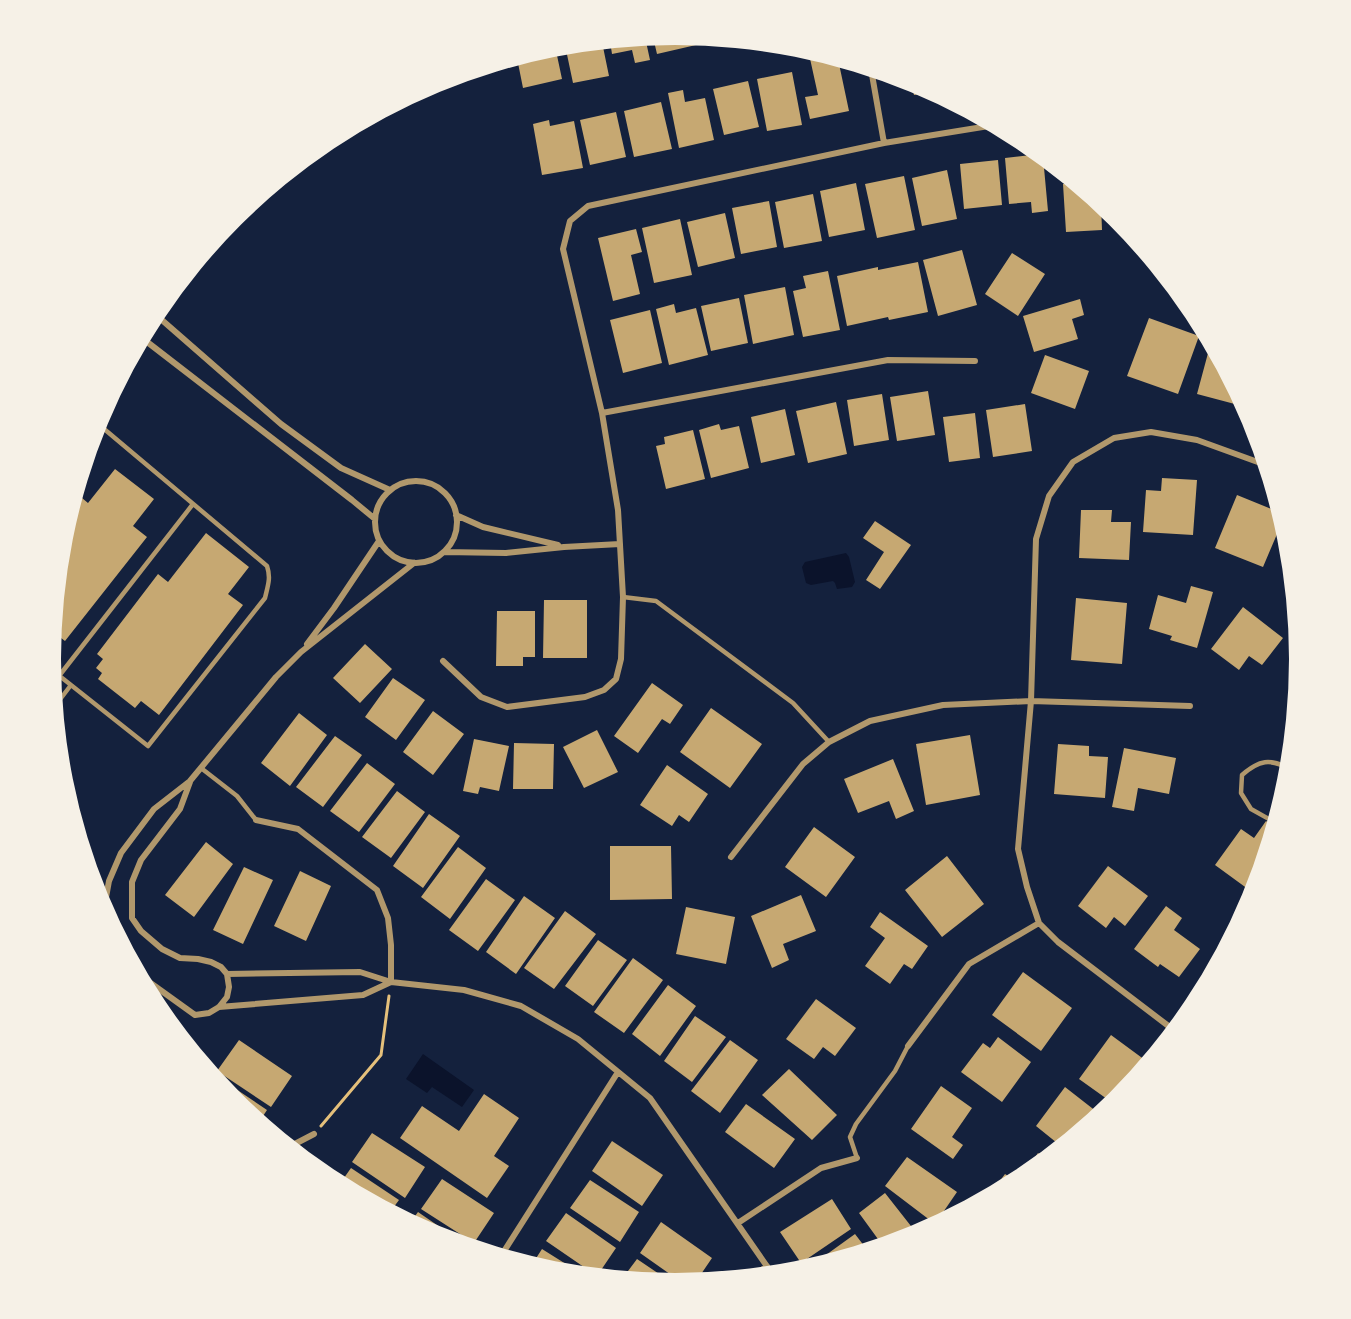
<svg xmlns="http://www.w3.org/2000/svg" width="1351" height="1319" viewBox="0 0 1351 1319" font-family="Jost,sans-serif">
  <style>
    .water { fill: #0b132b }
    .building { fill: #c6a872 }
    .lines { fill: none; stroke-linecap: round; stroke-linejoin: round }
    .path { stroke: #e5c07b; stroke-width: 3 }
    .service { stroke: #b1986c; stroke-width: 4.5 }
    .minor { stroke: #b1986c; stroke-width: 6 }
  </style>
  <rect width="100%" height="100%" fill="#14213d"/>
  <path class="water" d="M846,553L849,557L855,582L852,587L837,589L835,583L833,581L811,585L806,583L802,567L805,562Z
    M423,1054L474,1090L462,1107L432,1087L427,1093L406,1079Z"/>
  <path class="building" d="M676,35L694,36L696,45L657,54L653,37Z
    M645,37L650,60L635,63L632,50L612,54L610,41Z
    M602,42L609,76L573,83L565,45Z
    M555,46L562,79L523,88L517,58Z
    M816,52L838,59L849,111L810,119L805,97L818,95L809,54Z
    M792,72L802,125L767,131L757,79Z
    M748,81L759,127L724,135L713,89Z
    M911,81L915,82L933,92L914,95Z
    M683,90L685,102L705,98L714,140L679,148L668,93Z
    M661,102L672,149L634,157L624,111Z
    M616,112L626,157L590,165L580,120Z
    M549,120L550,126L574,121L583,168L542,175L533,124Z
    M1040,154L1043,157L1048,211L1032,213L1031,202L1009,204L1005,158Z
    M998,160L1002,205L964,209L960,164Z
    M947,170L957,219L922,226L912,178Z
    M904,176L915,230L877,238L865,184Z
    M856,183L865,230L829,237L820,191Z
    M1063,184H1076L1101,204L1102,230L1066,232Z
    M813,194L822,241L784,248L775,202Z
    M769,201L777,247L741,254L732,208Z
    M725,213L735,258L698,267L687,222Z
    M680,219L692,275L654,283L642,228Z
    M636,229L642,252L631,255L640,294L613,301L598,238Z
    M962,250L977,305L938,316L923,260Z
    M1012,253L1045,274L1018,316L985,294Z
    M918,262L928,312L889,320L888,317L847,326L837,276L878,267V270Z
    M828,271L840,330L803,337L793,291L806,288L803,276Z
    M785,287L794,335L753,344L744,295Z
    M739,298L748,343L711,351L701,306Z
    M1080,299L1084,315L1072,319L1078,339L1034,352L1023,316Z
    M674,304L676,313L696,308L708,355L669,365L656,309Z
    M650,310L662,363L623,373L610,320Z
    M1149,318L1199,336L1178,394L1127,376Z
    M1211,342L1246,407L1197,394Z
    M1045,355L1089,371L1075,409L1031,393Z
    M928,391L935,435L897,441L890,397Z
    M882,394L889,440L854,446L847,400Z
    M836,402L847,454L808,463L796,411Z
    M1025,404L1032,451L993,457L986,410Z
    M785,409L795,455L761,463L751,417Z
    M975,413L980,458L949,462L943,417Z
    M719,424L721,430L739,426L749,468L711,478L699,430Z
    M693,430L705,479L666,489L656,446L665,444L664,437Z
    M115,469L154,499L133,526L147,537L65,641L53,632L63,537L76,493L88,503Z
    M1162,478L1197,480L1193,535L1143,532L1146,490L1161,491Z
    M1237,495L1281,513L1283,520L1263,567L1215,548Z
    M1081,510H1112L1111,522H1131L1129,560L1079,558Z
    M875,521L911,545L880,589L866,580L884,552L863,538Z
    M206,533L249,567L228,594L243,605L159,715L141,701L135,708L98,679L102,673L96,668L103,659L97,654L158,574L168,582Z
    M1191,586L1213,592L1197,648L1170,640L1172,636L1149,629L1158,595L1186,603Z
    M1076,598L1127,603L1122,664L1071,660Z
    M544,600H587V658H543Z
    M1243,607L1283,638L1262,665L1249,656L1239,670L1211,649Z
    M497,611H535V657H523V666H496Z
    M365,644L392,669L360,703L333,678Z
    M393,678L425,700L396,740L365,717Z
    M652,683L683,705L670,724L662,719L638,753L614,736Z
    M711,708L762,744L730,788L680,752Z
    M433,711L464,734L433,775L403,752Z
    M299,713L327,735L290,786L261,763Z
    M597,730L618,772L584,788L563,747Z
    M970,735L980,795L926,805L916,744Z
    M335,736L362,755L323,807L296,787Z
    M474,739L509,746L499,791L480,787L478,794L463,791Z
    M514,743L554,744L553,789H513Z
    M1058,744L1089,746V756L1108,757L1105,798L1054,794Z
    M1124,748L1176,758L1169,794L1138,788L1134,811L1112,807Z
    M893,759L914,811L896,819L889,801L858,813L844,779Z
    M367,763L395,784L359,832L330,811Z
    M667,765L708,794L689,822L679,815L672,826L640,805Z
    M397,791L425,812L391,858L362,837Z
    M429,814L460,836L423,888L393,866Z
    M1266,821L1275,827L1257,885L1252,892L1215,865L1241,829L1254,838Z
    M814,827L855,857L826,897L785,867Z
    M206,842L233,864L194,917L165,895Z
    M610,846H671L672,899L610,900Z
    M458,847L486,868L450,919L421,897Z
    M947,856L984,904L942,937L905,890Z
    M1108,866L1148,896L1125,926L1114,917L1106,928L1078,906Z
    M244,867L273,880L243,944L213,930Z
    M300,871L331,886L306,941L274,926Z
    M486,879L515,900L478,951L449,930Z
    M801,895L816,931L783,944L789,960L772,968L751,916Z
    M524,896L555,918L516,974L486,952Z
    M1166,906L1182,918L1174,930L1200,949L1179,977L1160,964L1158,967L1134,949Z
    M686,907L735,917L726,964L676,954Z
    M565,911L596,934L554,989L524,968Z
    M880,912L928,946L912,969L904,964L890,984L865,966L885,938L870,927Z
    M598,940L627,960L593,1006L565,986Z
    M633,958L663,980L624,1033L594,1012Z
    M1023,972L1072,1008L1041,1051L992,1015Z
    M668,985L696,1006L660,1056L632,1034Z
    M816,999L856,1028L835,1056L823,1047L814,1059L786,1039Z
    M695,1016L726,1037L692,1082L664,1061Z
    M1111,1035L1149,1063L1114,1104L1079,1079Z
    M998,1037L1031,1062L1002,1102L961,1072L983,1043L990,1048Z
    M239,1040L292,1076L271,1107L217,1071Z
    M730,1040L758,1060L720,1113L691,1091Z
    M789,1069L837,1115L812,1140L762,1095Z
    M218,1077L267,1110L259,1122L233,1101L216,1080Z
    M941,1086L972,1108L952,1137L963,1145L953,1159L911,1129Z
    M1065,1087L1097,1112L1089,1123L1090,1124L1062,1147L1036,1126Z
    M484,1094L519,1118L494,1156L509,1166L487,1198L400,1138L422,1106L459,1131Z
    M746,1104L795,1139L774,1168L725,1132Z
    M372,1133L425,1167L405,1198L352,1162Z
    M612,1141L663,1175L642,1206L592,1171Z
    M1038,1153L1047,1159L1022,1179L1002,1190L996,1186L1005,1174L1017,1182Z
    M907,1157L957,1192L935,1224L885,1186Z
    M351,1168L399,1200L390,1212L339,1185Z
    M442,1179L494,1213L474,1243L421,1209Z
    M590,1180L639,1212L620,1242L570,1208Z
    M885,1193L918,1235L883,1246L859,1213Z
    M832,1199L851,1229L801,1263L780,1232Z
    M418,1212L466,1245L465,1246L436,1237L410,1223Z
    M566,1213L616,1248L597,1276L546,1241Z
    M661,1222L712,1258L695,1283L684,1284L640,1253Z
    M855,1234L868,1251L806,1270H805Z
    M542,1249L585,1276L553,1272L531,1266Z
    M637,1259L674,1284L622,1279Z"/>
  <g class="lines">
    <path class="path" d="M321,1126L381,1055L389,996"/>
    <path class="service" d="M623,597L656,601L793,703L829,742
      M52,670L148,746L265,598C268,585 271,578 267,566L97,423
      M59,676L193,504
      M55,706L71,685
      M201,768L237,796L256,820
      M1276,823L1251,809L1241,793L1242,775C1259,760 1270,758 1290,769
      M857,1158L850,1137L856,1124L895,1071L908,1046"/>
    <path class="minor" d="M871,69L884,143
      M155,314L281,424L341,468L390,490
      M142,338L352,500L375,519
      M602,413L888,360L975,361
      M375 522a41 41 0 1 1 82 0a41 41 0 1 1-82 0Z
      M456,515L483,527L558,545
      M444,552L506,553L564,547L620,544
      M307,644L334,608L379,541
      M443,661L481,697L507,707L585,697L604,690L616,679L621,659L623,597L618,510L602,413L563,249L570,221L588,206L884,143L995,125
      M256,820L298,829L377,890L388,918L391,945V982
      M731,857L803,764L829,742L870,721L943,705L1031,701L1190,706
      M105,912V903L109,881L121,853L154,809L190,781L276,677L301,652L414,563
      M138,974L195,1015L209,1013L219,1007L227,997L229,987L227,974L221,967L211,962L198,959L180,958L162,949L141,931L132,918V882L141,860L180,809L190,782
      M227,974L360,972L391,982L464,990L521,1006L578,1039L650,1098L773,1275
      M219,1007L363,995L391,982
      M1175,1031L1058,942L1039,923L1027,887L1018,849L1031,701L1036,539L1049,496L1073,462L1114,438L1151,432L1197,440L1266,465
      M908,1046L969,964L1039,923
      M289,1147L314,1134
      M738,1223L821,1168L857,1158
      M501,1256L618,1072
      M753,1277L767,1266"/>
  </g>
  <path d="M0 0H1351V1319H0ZM61 659a614 614 0 1 1 1228 0a614 614 0 1 1-1228 0Z" fill="#f6f1e7" fill-rule="evenodd"/>
</svg>
